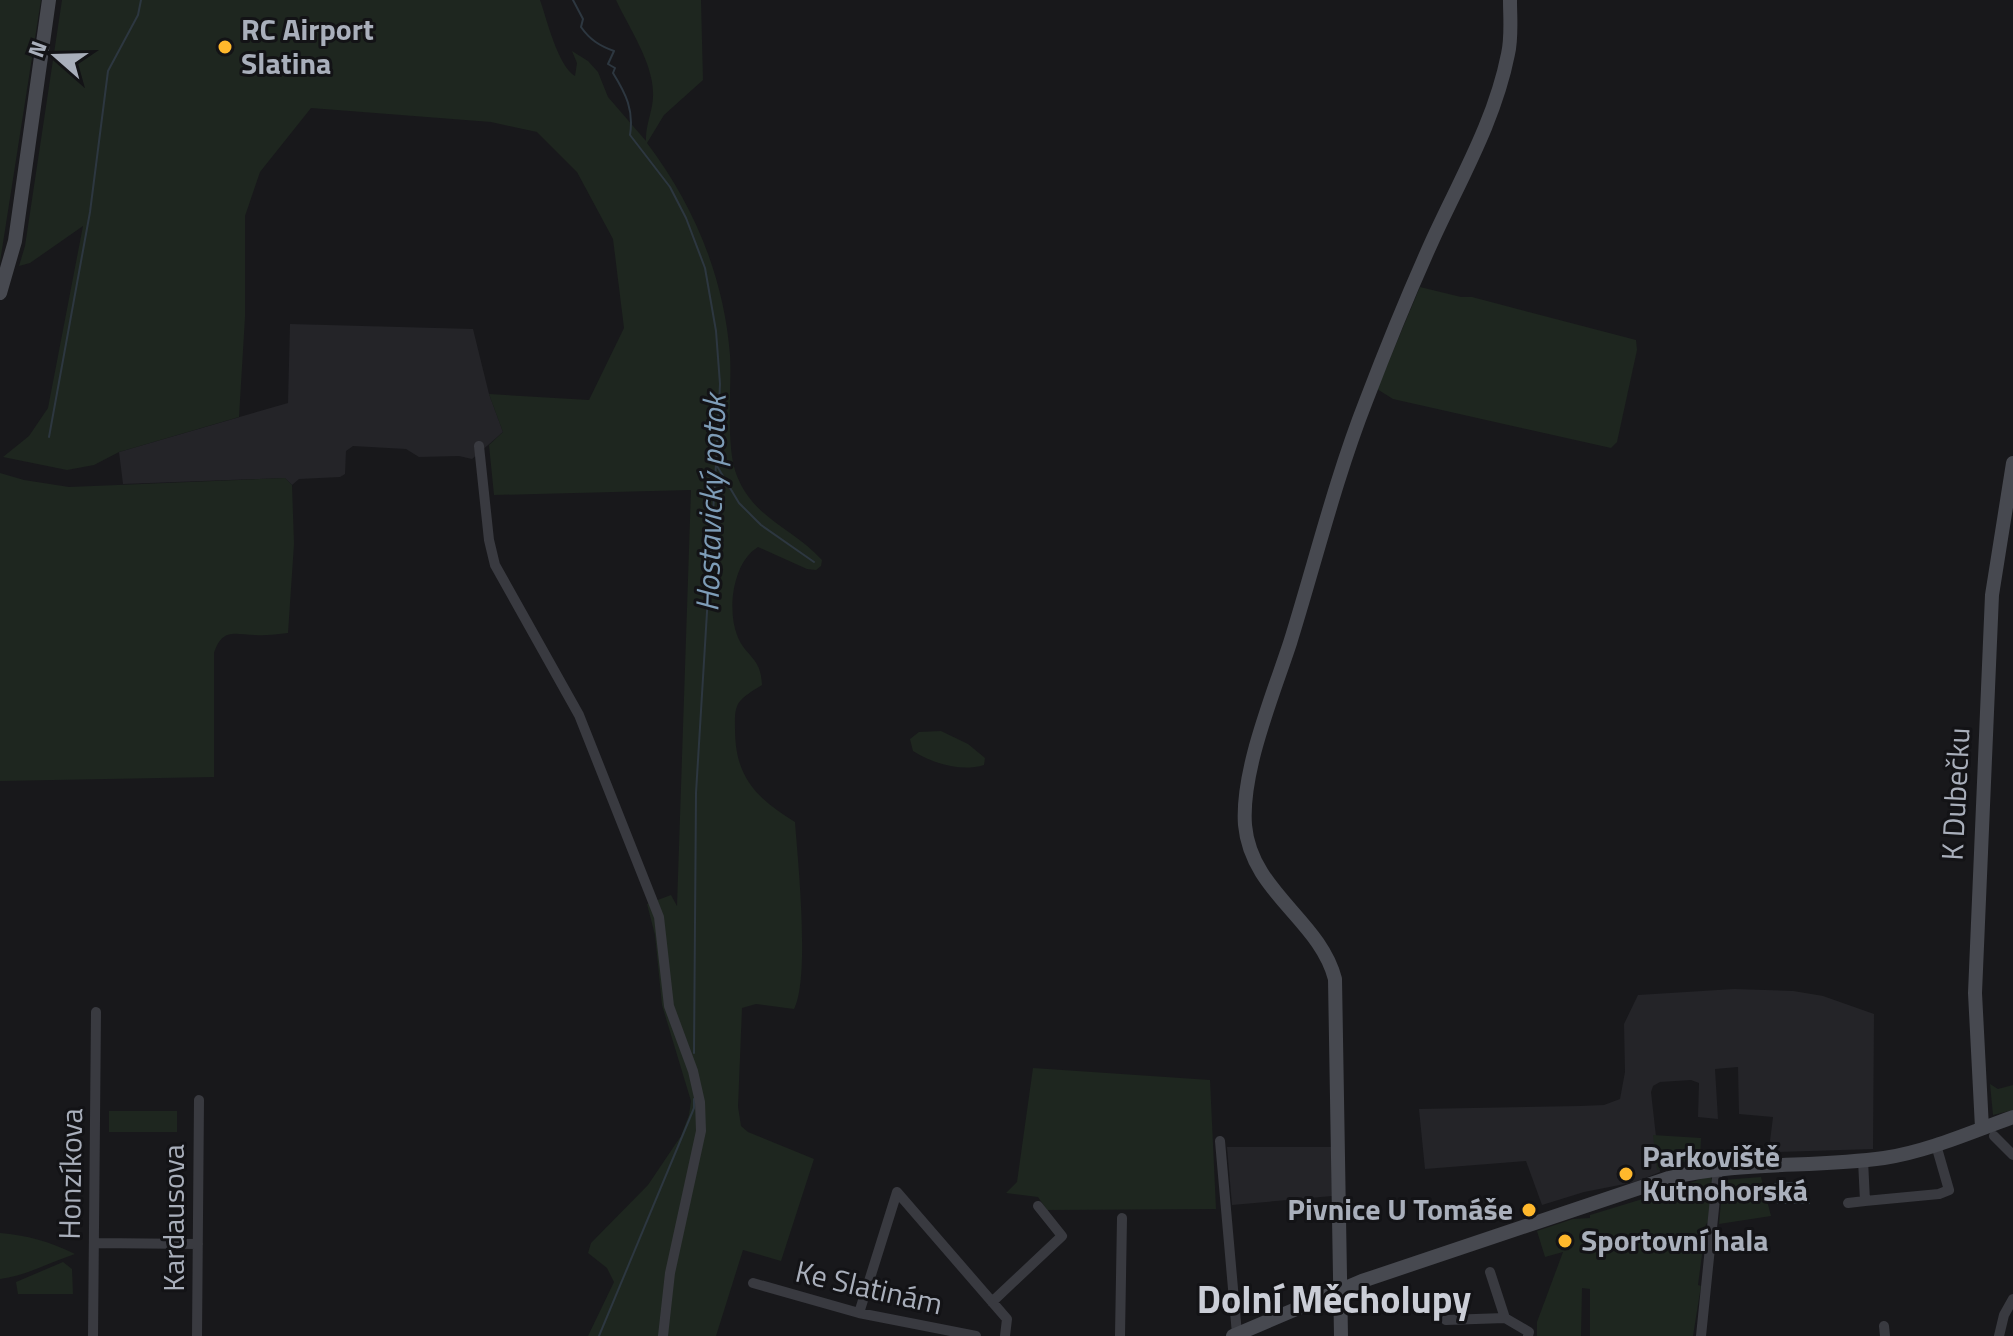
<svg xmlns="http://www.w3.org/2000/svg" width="2013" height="1336" viewBox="0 0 2013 1336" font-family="'Titillium Web',sans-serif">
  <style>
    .built { fill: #242428 }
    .green { fill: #1e261f }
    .water { fill: #2d3740 }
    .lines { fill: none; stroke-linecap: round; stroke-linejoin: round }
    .stream { stroke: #2d3740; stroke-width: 2 }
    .street { stroke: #393a40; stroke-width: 10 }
    .secondary { stroke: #474950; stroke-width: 14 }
    .poi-dot { fill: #ffb82c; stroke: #131316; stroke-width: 3 }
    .labels { text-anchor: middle; stroke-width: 6; stroke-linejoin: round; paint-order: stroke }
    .poi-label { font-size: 30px; font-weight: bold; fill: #a9afbb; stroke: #131316; text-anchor: start }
    .street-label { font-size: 30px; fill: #a9afbb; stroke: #131316 }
    .water-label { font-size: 32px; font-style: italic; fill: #7e9db8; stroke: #131316 }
    .district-label { font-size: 38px; font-weight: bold; fill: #cbced7; stroke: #131316 }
  </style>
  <rect width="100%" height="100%" fill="#18181b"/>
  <path class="built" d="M290,324L473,329L489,394L503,432L472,459L459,456L419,457L406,449L353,446L346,451L345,474L340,477L299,479L292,485L285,478L123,484L119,452L288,403Z
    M1734,989L1793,991L1823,996L1874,1014L1873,1149L1778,1152L1770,1141L1773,1117L1739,1114L1738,1067L1715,1069L1718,1119L1698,1117L1699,1083L1691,1080L1660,1082L1653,1086L1651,1092L1660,1172L1635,1182L1584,1192L1542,1205L1526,1161L1425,1169L1419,1109L1580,1106L1604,1105L1620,1099L1625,1072L1624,1024L1638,995Z
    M1227,1147H1331L1332,1196L1232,1205Z"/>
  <path class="green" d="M0,0H41L0,262Z
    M62,0H540C547,20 558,66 575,76L577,63L572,51L588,61L598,72L608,97L646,141C645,125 654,109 653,92C652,61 629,28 616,0H701L703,80L664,115L647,143C694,205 724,277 730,355C732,388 725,446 737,476C754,519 793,528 822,560L821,566L816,570L807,569L758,547C733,562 727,609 737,635C745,657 761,656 762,685C754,690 743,696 738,704C734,712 735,721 735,729C735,777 756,798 795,822C798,862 810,978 794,1009L756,1004L742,1008L738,1107L741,1126L748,1132L814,1159L781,1261L743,1250L716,1336H588L614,1282L607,1268L588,1253L591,1243L648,1185L681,1136L689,1115L691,1101L662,1005L655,935L647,904L671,895L677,906L691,490L494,495L489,445L503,432L489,394L589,400L624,328L613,239L577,172L537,132L491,122L311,108L260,172L245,216V317L239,417L119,452L94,465L67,470L3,457L29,436L48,408L83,226L30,263L19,266L25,246Z
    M1420,287L1461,297H1472L1636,340L1637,350L1617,442L1611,448L1393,399L1377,389Z
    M0,473L24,480L69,487L285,478L292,485L294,544L288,633C277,634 266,636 255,635C234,634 222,628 214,653V777L0,781Z
    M941,731L968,744L985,758L984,765C961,772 934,764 913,751L910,739L919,732Z
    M1033,1068L1210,1080L1216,1209L1047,1210L1038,1197L1006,1193L1017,1182Z
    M1990,1084L1998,1089L2013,1085V1110L1993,1115Z
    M109,1111H177V1132H109Z
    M1653,1135L1701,1138L1700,1157L1657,1170Z
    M1709,1176L1713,1180L1710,1221L1706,1224L1698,1285L1701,1286L1693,1336H1590V1289L1582,1288L1581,1336H1537V1322L1563,1252L1545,1257L1537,1231L1573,1219L1590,1218V1215L1672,1190L1675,1195L1676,1188Z
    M1761,1177L1771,1216L1719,1224L1723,1180Z
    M0,1233C26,1235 51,1242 75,1254C50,1262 26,1276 0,1279Z
    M63,1262L72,1269L73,1294H18L16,1282Z"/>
  <path class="water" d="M1805,1182L1810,1204H1777L1774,1183Z"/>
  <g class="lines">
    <path class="stream" d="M573,0L583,19L581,27C590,40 600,46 614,51L608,64L615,68L613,73C626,94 634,110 630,135L670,187L686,218L705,268L716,331L720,384L716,464L696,793L694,1053
      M49,437L90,212L108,71L138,15L141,0
      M717,466L739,503L761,525L814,562
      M599,1336L694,1108V1099"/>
    <path class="street" d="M479,446L489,540L495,565L579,715L659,917L669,1006L693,1071L700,1102L701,1131L670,1273L663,1336
      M1994,1136L2013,1155
      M1220,1141L1237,1334
      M1863,1160L1865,1201L1939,1194L1949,1190L1936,1145
      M897,1192L1007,1319L1005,1336
      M1848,1203L1865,1201
      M94,1243L198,1244
      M1490,1272L1505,1318
      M753,1283L859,1313L976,1336
      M992,1302L1062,1236L1038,1206
      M859,1313L897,1192
      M1446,1320L1505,1318L1529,1332L1528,1336
      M1884,1326L1885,1336
      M93,1336L96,1012
      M197,1336L199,1100
      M1120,1336L1122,1218
      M1701,1336L1718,1169
      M1999,1336L2004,1315L2013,1299"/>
    <path class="secondary" d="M0,293L15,241L49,0
      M1982,1128L1975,993L1992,595L2013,463
      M1233,1336L1362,1281L1669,1178C1739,1161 1812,1168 1884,1158C1929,1151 1971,1132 2013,1117
      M1341,1336L1335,979C1320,920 1251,892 1245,825C1241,771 1273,695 1290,643C1315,563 1335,480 1366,401C1387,346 1409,292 1433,239C1461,178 1495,120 1508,54C1512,37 1510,18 1510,0"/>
  </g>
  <g class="poi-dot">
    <circle cx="225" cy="47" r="8"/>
    <circle cx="1626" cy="1174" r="8"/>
    <circle cx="1529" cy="1210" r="8"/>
    <circle cx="1565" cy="1241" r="8"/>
  </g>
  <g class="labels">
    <g class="poi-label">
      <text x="241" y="40">RC Airport<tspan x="241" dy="34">Slatina</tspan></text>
      <text x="1642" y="1167">Parkoviště<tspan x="1642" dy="34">Kutnohorská</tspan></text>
      <text x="1513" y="1220" text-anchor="end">Pivnice U Tomáše</text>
      <text x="1581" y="1251">Sportovní hala</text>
    </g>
    <g class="street-label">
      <text transform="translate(1956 794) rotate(-87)" y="10">K Dubečku</text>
      <text transform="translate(71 1174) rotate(-89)" y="10">Honzíkova</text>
      <text transform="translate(174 1218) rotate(-90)" y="10">Kardausova</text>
      <text transform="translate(869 1288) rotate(13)" y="10">Ke Slatinám</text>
    </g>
    <g class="water-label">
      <text transform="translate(711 503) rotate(-88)" y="11">Hostavický potok</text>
    </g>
    <g class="district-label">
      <text x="1334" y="1313">Dolní Měcholupy</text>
    </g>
  </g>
  <g transform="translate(56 56) rotate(290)" stroke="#131316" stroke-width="6" paint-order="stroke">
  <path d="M0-6L14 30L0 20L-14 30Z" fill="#a9afbb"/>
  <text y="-12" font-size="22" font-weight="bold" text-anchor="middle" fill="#a9afbb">N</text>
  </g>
</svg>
